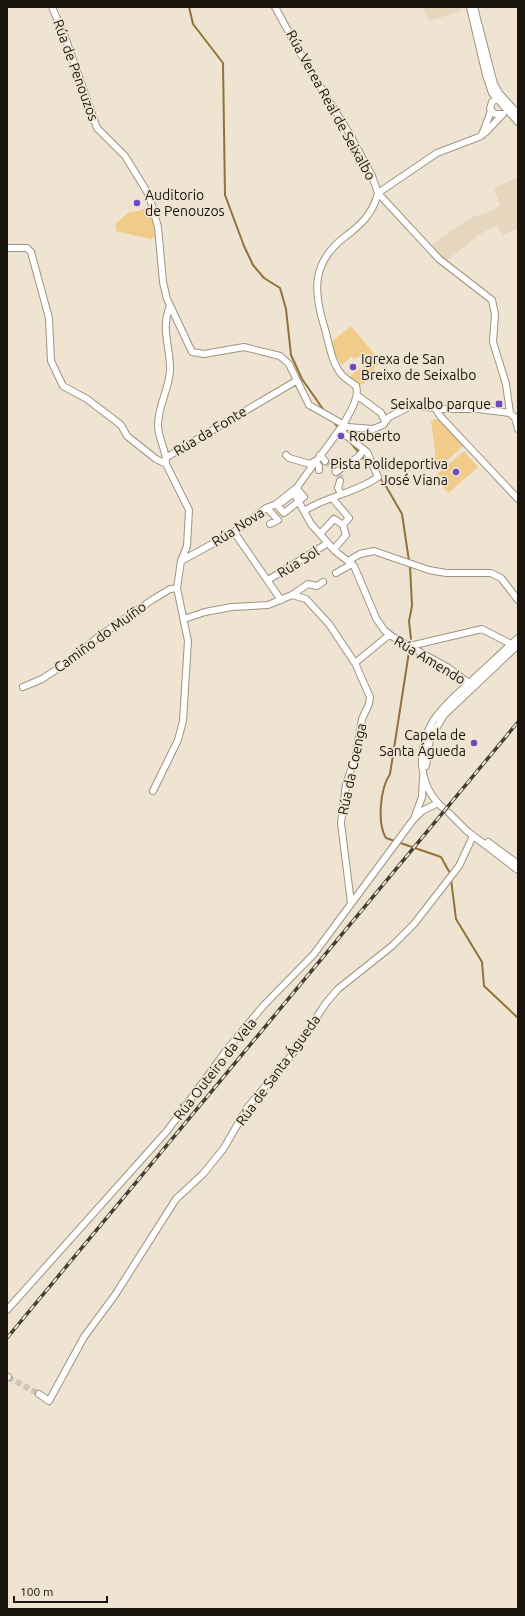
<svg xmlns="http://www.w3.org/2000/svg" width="525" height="1616" viewBox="0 0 525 1616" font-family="Ubuntu,sans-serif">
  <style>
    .built { fill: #e5d6bd }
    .green { fill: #f1cb89 }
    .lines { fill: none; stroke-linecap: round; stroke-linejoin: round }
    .stream { stroke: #927239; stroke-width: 2 }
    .minor-tunnel { stroke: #cfc5b4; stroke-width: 6; stroke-dasharray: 6 3; stroke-linecap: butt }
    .minor-casing { stroke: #9e9482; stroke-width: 8 }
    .minor { stroke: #fff; stroke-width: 6 }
    .rail-casing { stroke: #443e35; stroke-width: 3.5 }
    .rail { stroke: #efe4d1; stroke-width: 2; stroke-dasharray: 6; stroke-linecap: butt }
    .poi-dot { fill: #6b4ac3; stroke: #efe4d1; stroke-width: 1.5 }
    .labels { text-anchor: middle; stroke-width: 3.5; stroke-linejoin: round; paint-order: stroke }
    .street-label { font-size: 14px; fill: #18140d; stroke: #efe4d1 }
    .poi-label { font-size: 14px; fill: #18140d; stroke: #efe4d1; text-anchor: start }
  </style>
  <rect width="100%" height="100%" fill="#efe4d1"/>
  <path class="built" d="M423,7H460L461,11L429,21Z
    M518,177V228L503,235L497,225L478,235L447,261L430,246L470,218L492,211L500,205L494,188Z"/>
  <path class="green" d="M149,206L156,237L150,239L116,231V223L129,212L139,211Z
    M351,326L376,356L379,365L375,366C375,379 368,382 357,387L350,376L365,365L360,356L354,359L352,356L342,365L338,360L331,342Z
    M436,419L442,422L463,446L437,470L434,467L435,454L431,421Z
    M464,451L478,467L448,493L434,477Z"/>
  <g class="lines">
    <path class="stream" d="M189,7L193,24L223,63L225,195L244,246L253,265L264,278L280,288L286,309L291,355L302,379L325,412
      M333,421L339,429
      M351,443L372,469
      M379,477L387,488L402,514L409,561
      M410,566L412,606L409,621L411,639L390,774C380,789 377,823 386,838L441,857L451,875
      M451,879L456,919L482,962L484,986L518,1018"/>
    <path class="minor-tunnel" d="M325,461L340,476V481
      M8,1377L39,1394"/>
    <defs>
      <path id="minor" d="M52,7L65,37L97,128L125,156L149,195L158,227L163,282L167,299L192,352L204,354L244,347L280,356L289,364L309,405L348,427L373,429L383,425L389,417L413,405L442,409H478L510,413L515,418L518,417
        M275,7L308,67L349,133L372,176L378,193L439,259L492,300L495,314L493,342L506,384L510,413
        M470,7L486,75L492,93L518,122
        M474,7L494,84L499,93L518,114
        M498,98L492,102L490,109L495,114H503
        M482,135L491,111
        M378,193L437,153L479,137L486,132L503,114
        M7,248H27L31,252L49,318L51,361L63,386L87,399L121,425L127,436L156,459L166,464
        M358,396L381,413L385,421
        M434,407L441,417L518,499
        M515,418L518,429
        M286,455L289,458L310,464L315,461L319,466V470
        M320,455L325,461
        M167,457L296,381
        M336,472L358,457L364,450
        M340,481L338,488L341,494
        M296,488L304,497L284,513L276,504Z
        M294,493C305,470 365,409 356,386C352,383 346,379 342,375C332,364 329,344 325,329C313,292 311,262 346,236C362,224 373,213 378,193
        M294,493L311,524L335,551L354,566L376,618L384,630L393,637L447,667L470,684
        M333,499L349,518L343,525L346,535L334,549
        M267,508L278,520L270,524
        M304,511C327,496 356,493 378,477L367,452L343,433V426
        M234,532L281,600
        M320,534L334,519L343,525
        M181,561L234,532L266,508L282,502L294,493
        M348,561L360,554L374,551L429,570L446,573H491L501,578L518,600
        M336,573L352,564
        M268,580L328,543
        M292,595L308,584L317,586L323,582
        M184,619L205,612L232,607L268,605L292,595L306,599L329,624L355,663L370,697L369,704L362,719L355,759L346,784L341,823L351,903
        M410,646L482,629L511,644
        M355,663L389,635
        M23,687L42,679L74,658L98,637L152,600L170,589L177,588
        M426,766L430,739L444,715L518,645
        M153,791L178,740L183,721L188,641L177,588L181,561L187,546L189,510L166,464C167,451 158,439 158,425C158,406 169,389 170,371C171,348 160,329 170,306
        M443,808C418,786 416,750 433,721C442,707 456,695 468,684C485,669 501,653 518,638
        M449,813L467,831L518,870
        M415,816L422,797L423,778
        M488,842L518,864
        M7,1310L167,1131L229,1047L264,1005L314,954L413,820L422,811L438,803
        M7,1377H8
        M39,1394L49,1401L84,1337L115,1295L176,1199L203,1174L224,1148L247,1108L291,1056L326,1003L338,989L392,946L414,924L459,866L473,836"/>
    </defs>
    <use href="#minor" class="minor-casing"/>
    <use href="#minor" class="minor"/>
    <defs>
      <path id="rail" d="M7,1338L518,722"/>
    </defs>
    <use href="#rail" class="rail-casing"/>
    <use href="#rail" class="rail"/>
  </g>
  <g class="poi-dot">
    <circle cx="137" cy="203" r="4"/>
    <circle cx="353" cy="367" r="4"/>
    <rect x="495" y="400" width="8" height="8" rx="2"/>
    <circle cx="341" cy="436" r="4"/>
    <circle cx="456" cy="472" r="4"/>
    <circle cx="474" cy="743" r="4"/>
  </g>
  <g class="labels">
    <g class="street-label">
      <text transform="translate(76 70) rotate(70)" y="5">Rúa de Penouzos</text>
      <text transform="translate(331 105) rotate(61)" y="5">Rúa Verea Real de Seixalbo</text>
      <text transform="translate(210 431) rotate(-31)" y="5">Rúa da Fonte</text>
      <text transform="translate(238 527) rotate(-33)" y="5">Rúa Nova</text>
      <text transform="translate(298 562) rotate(-32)" y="5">Rúa Sol</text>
      <text transform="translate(100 637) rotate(-36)" y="5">Camiño do Muíño</text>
      <text transform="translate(430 660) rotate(31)" y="5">Rúa Amendo</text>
      <text transform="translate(352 769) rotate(-78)" y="5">Rúa da Coenga</text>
      <text transform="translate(215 1069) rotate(-52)" y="5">Rúa Outeiro da Vela</text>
      <text transform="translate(278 1070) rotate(-54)" y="5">Rúa de Santa Águeda</text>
    </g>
    <g class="poi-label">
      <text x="145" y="200">Auditorio<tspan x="145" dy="16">de Penouzos</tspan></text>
      <text x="361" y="364">Igrexa de San<tspan x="361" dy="16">Breixo de Seixalbo</tspan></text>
      <text x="491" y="409" text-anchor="end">Seixalbo parque</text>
      <text x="349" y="441">Roberto</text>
      <text x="448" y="469" text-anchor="end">Pista Polideportiva<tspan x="448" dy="16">José Viana</tspan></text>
      <text x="466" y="740" text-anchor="end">Capela de<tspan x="466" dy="16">Santa Águeda</tspan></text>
    </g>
  </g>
  <rect width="525" height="1616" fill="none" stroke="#18140d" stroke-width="16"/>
  <path d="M14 1596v6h93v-6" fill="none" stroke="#18140d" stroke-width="2"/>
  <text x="20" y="1596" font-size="12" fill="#18140d" stroke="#efe4d1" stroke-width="3" paint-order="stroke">100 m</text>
</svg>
